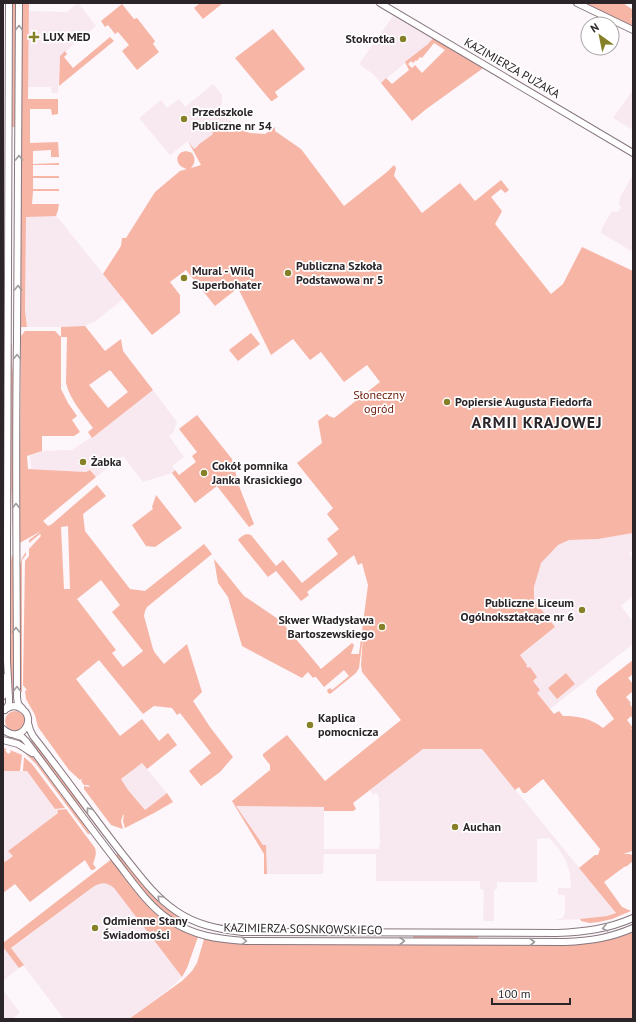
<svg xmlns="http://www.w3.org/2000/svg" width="636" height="1022" viewBox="0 0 636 1022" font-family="'PT Sans',sans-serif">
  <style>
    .built { fill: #f8e9f1 }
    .green { fill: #f7b5a6; fill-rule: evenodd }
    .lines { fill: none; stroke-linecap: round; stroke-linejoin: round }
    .secondary-casing { stroke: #877880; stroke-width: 8 }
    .secondary { stroke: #fff; stroke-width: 6 }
    .oneway { stroke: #a09c9e }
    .poi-dot { fill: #868129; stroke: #fff; stroke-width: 1.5 }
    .labels { text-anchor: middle; stroke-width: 3.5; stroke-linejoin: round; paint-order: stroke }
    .poi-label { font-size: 12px; font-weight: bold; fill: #2b2428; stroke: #fff; text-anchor: start }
    .street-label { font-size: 12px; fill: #2b2428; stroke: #fff }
    .park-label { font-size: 12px; fill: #702313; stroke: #fff }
    .district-label { font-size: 16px; font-weight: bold; letter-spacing: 1px; fill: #2b2428; stroke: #fff }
  </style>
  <rect width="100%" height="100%" fill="#fdf6fa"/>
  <path class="built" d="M78,3L96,26L60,56L58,93H52L51,87H28L29,11L67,12Z
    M396,12L435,36L428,44L381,83L373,74L359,64Z
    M213,84L222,95L221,109L230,121L220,129L219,128L213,133V134L198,145L199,146L194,149L188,141L170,155L139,118L161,100L167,108L179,99L185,107Z
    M633,90V130L613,118Z
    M633,175V252L601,233L602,228L612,211L618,212L621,207L619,204L620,197Z
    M26,216H56L59,219L123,299L96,321L85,326L76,327H27L25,311Z
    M153,390L177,422L173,433L169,436L184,457L172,466L175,470L172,473L143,482L123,456L96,477L90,470L86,472L31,469L30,456L42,451L72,450L91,437L92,438Z
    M633,533V550L629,553L633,558V596L621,606L633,622V644L550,709L529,684L530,668L528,669L519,655L555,627L534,600L535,578L541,563L554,547L559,544L569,540L598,539Z
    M423,749H482L616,913L607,916L586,919L556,920L562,918L564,916L565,912V895H558V888H571L570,874L566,861L558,848L549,838L537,839V882H497V889L494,890V921H483L484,891L482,889H480V881H376V854H324L323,874H267L266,845H263L235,806L324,807V849H378L380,845L379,799L378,795L376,793L373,795L370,790Z
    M142,763L167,793L145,810L128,790L121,779Z
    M3,771H27L58,813L9,850L13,856L5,862L3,859Z
    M101,883L109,884L114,888L182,977L168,990L129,1019H64L11,949L93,887Z
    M3,947L19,968L3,981Z
    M3,990L20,1013L12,1019H3Z"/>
  <path class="green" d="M13,3H17L16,127H12Z
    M19,3H29L28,99H58V114L52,115L51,109H30V143L58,142L59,157H51V150L33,151V164L59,163V165H33V176H59V178H33V189H59V191H33L32,204H59L58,210L56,216L26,217L25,311L27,327H17Z
    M200,3H223L203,19L194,8Z
    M577,3H623L633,10V16L631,19L633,20V30Z
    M122,4L134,19L137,18L155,41L153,44L159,52L137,70L122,51L129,45L118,32L115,34L108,25L105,27L101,21Z
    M273,29L305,69L275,92L278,97L272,101H271L235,58Z
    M435,36L486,66L425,110L412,121L381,83L386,78L392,84L409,70L405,62L428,44ZM434,43L445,50L422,73L415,65L412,68L408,64L411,61L413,63L416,60L417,61L420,57L422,58Z
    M110,37L114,41L59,86L60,56L65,51L67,54L64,57L73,68Z
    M230,121L235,128L250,133L265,134L275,127V131L301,149L344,206L387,172L394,165L396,168L394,176L422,213L460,183L475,201L501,180L509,190L505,193L501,189L491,197L502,211L500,215L495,224L551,294L563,284L582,247L633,271V533L598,539L569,540L558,545L541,563L534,587V600L555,627L520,655L527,665L526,666L528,668L530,667L537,677L533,681L540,690L537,693L554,714L559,711L563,716C578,716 590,718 603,728L614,719L597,695L596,691L598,687L633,660V674L628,678L633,684V691L626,697L631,703L630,704L633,709V717L632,718L631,716L627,720L633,728H631L633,730V851L623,854H630L632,855L633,861L627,866L624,867L604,882L622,907L631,911L612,919L599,922L590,923L581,921L580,919L607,916L616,913L579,868L595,855H598L600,849L543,779L526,793H523L519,787L515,790L482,749H423L353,803L356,809L353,811H324V807L236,806L263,845H266L267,874H264V854L232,801L270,770V765L263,756V754L287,735L325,781L401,720L362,672L361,665L363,636L359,668L356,673L330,694L328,693L327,690L330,688L332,690L349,676L344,670L324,687L316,677H314L313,678L308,672L302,678L242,646L228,597L218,583L214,559L244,596L281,621L321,669L352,643L354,645L351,654H359L368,585L362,563L358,565L354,555L307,592L309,595L301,601L276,571L268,577L238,540C242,536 245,533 251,535L276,566L283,560L302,583L338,554L327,539L339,529L327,514L333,508L297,463L322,443L318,421L327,414L329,416L334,418L380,382L367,365L344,382L321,352L310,360L293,339L271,355L238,288L215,306L186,270L170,282L180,295V313L152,335L103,274L121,246L122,238H126L155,192L180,171L187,169C170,165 178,145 192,153C196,159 195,163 191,168L201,165L188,141L194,149L198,146V145L213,134L212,133L219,128H220Z
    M85,326L105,351L121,339L123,351L153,390L92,438L88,432L93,428C83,414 70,400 66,383L67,337H61V389L68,403L77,416L72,420L80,432L74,436H42V451L27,456L28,469L86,472L90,470L96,477L43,521L48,526L52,524L97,485L106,496L83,514L85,531L130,589L145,591L204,544L212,554L147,607L145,611L144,616L153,649L155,653L164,664L187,644L202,692L193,701L210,727L233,757L220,772L201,786L189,771L211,753L180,713L177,715L172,708L154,706L143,714L99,660L76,679L120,736L142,719L159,741L168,733L177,745L147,769L142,763L121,779L128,790L145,810L167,793L173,802L154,813L125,828L123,821L124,815H123L121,821L123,829L111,825L84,789V786L90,787L88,785H84L81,781L82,780L81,779L80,780L69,770L38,727L35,715L26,699L25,691L27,690L23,685L25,561L29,556V549L41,536L40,534L29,543V540L41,531L16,545V521L20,458L21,336L25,331H55L61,337V327ZM110,370L128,392L108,408L89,385ZM68,526L70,589H64L61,527ZM101,580L120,605L112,612L143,651L123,667L112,653L116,650L77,599Z
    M251,333L260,344L238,361L229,350Z
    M11,344H12V364L15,391L14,536H13L11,485Z
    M197,415L232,459L239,486L254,524L249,527L217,486L195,503L172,473L175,470L179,475L196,462L192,456L197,452L179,429Z
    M156,495L182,528L155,547L146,546L132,525L153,509L152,507Z
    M26,552V555L22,560V692L18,693L20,564L22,558Z
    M12,555H14L13,674L15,694H11L10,667V566Z
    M566,673L575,684L557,699L548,688Z
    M5 721a10 10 0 1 1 20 0a10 10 0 1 1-20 0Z
    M32,740L89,814L105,836L104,837L85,812L69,794L29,742Z
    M3,748L7,749L5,750L8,754L11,752L10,750L22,755L20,771H3Z
    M23,751L29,753L36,761L83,823L90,834H88L36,764Z
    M24,757L32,764L65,808L55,809L27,771H23Z
    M66,809L95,848C97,854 95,858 93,864L96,868L93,870H91L85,860L30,902L15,884L3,893V859L5,862L13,856L8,851L58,813L57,810Z
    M118,853L159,902L164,907L183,919L180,923C153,906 136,882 117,857L116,855Z
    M113,858L159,912L199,934L187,968L182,977L114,888C106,882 102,882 93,887L11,948L24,965L19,968L3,947V943Z
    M633,931V1019H129L182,981L192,971L197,963L205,936L215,938L599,941C611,940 622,936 633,931Z
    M413,935H478V939L413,938Z"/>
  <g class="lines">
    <defs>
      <path id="secondary" d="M19,3C19,116 18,229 17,341C15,460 17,579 17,697L18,704L22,708
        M380,3L633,153
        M577,3L633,30
        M3,696L5,677
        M5,710L9,704V698L7,661V543L9,3
        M28,723L30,730L33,736C64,775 93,817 124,856C140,876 155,897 176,911C196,925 218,929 242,932L557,933C584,932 608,929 633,918
        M3,729C21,746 39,717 20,708C15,705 10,706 6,709
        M15,735L22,737L26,741C56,781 86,822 117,862C132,881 149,907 170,920C194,936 217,939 245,941L565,942C590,941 610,938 633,928
        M3,740L18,744L32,753"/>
    </defs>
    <use href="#secondary" class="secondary-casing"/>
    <use href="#secondary" class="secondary"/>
  </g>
  <defs><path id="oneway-chevron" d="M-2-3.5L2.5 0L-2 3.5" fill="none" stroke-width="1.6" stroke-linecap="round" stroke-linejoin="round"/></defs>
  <g class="oneway">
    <use href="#oneway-chevron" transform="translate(19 28) rotate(-90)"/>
    <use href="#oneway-chevron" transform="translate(19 158) rotate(-90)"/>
    <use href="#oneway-chevron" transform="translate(18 288) rotate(-89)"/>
    <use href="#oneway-chevron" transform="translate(17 357) rotate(-90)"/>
    <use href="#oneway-chevron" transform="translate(16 506) rotate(-90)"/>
    <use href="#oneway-chevron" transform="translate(16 630) rotate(-90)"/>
    <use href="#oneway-chevron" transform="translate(17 689) rotate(-90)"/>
    <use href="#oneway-chevron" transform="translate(89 810) rotate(-127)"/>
    <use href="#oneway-chevron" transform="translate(160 898) rotate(-135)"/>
    <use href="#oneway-chevron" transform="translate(605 928) rotate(167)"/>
    <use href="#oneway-chevron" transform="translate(244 941) rotate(2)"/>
    <use href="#oneway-chevron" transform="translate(402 941)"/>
    <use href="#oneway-chevron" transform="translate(532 942)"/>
  </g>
  <g class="poi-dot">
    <path d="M32 31h4v4h4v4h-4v4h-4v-4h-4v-4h4z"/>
    <circle cx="403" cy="39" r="4"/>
    <circle cx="184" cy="119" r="4"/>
    <circle cx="288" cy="273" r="4"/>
    <circle cx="184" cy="278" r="4"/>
    <circle cx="447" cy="402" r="4"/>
    <circle cx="83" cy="462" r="4"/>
    <circle cx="204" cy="473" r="4"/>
    <circle cx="582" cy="610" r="4"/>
    <circle cx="382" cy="627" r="4"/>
    <circle cx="310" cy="725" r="4"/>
    <circle cx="455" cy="827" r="4"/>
    <circle cx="95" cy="928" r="4"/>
  </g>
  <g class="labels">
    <g class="poi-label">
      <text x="43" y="41">LUX MED</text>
      <text x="395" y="43" text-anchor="end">Stokrotka</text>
      <text x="192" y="116">Przedszkole<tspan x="192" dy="14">Publiczne nr 54</tspan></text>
      <text x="296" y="270">Publiczna Szkoła<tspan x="296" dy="14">Podstawowa nr 5</tspan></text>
      <text x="192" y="275">Mural - Wilq<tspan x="192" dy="14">Superbohater</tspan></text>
      <text x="455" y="406">Popiersie Augusta Fiedorfa</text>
      <text x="91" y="466">Żabka</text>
      <text x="212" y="470">Cokół pomnika<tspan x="212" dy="14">Janka Krasickiego</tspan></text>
      <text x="574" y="607" text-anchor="end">Publiczne Liceum<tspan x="574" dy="14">Ogólnokształcące nr 6</tspan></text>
      <text x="374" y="624" text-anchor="end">Skwer Władysława<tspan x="374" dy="14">Bartoszewskiego</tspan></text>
      <text x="318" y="722">Kaplica<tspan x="318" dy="14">pomocnicza</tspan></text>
      <text x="463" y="831">Auchan</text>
      <text x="103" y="925">Odmienne Stany<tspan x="103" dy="14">Świadomości</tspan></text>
    </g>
    <g class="street-label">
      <text transform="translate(512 68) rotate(30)" y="4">KAZIMIERZA PUŻAKA</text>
      <text transform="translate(303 929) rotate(1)" y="4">KAZIMIERZA SOSNKOWSKIEGO</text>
    </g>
    <g class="park-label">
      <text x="379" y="399">Słoneczny<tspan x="379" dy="14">ogród</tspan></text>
    </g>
    <g class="district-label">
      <text x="537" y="428">ARMII KRAJOWEJ</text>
    </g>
  </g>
  <rect width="636" height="1022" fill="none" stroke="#2b2428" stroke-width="8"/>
  <g transform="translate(600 36) rotate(327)"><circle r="19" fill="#ffffff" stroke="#aaa7a9"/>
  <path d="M0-3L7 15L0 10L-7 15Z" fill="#868129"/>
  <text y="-6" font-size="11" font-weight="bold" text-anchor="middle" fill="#2b2428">N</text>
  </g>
  <path d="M492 998v6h78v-6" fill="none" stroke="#2b2428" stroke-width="2"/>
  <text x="498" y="998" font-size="12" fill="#2b2428" stroke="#ffffff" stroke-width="3" paint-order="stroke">100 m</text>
</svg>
